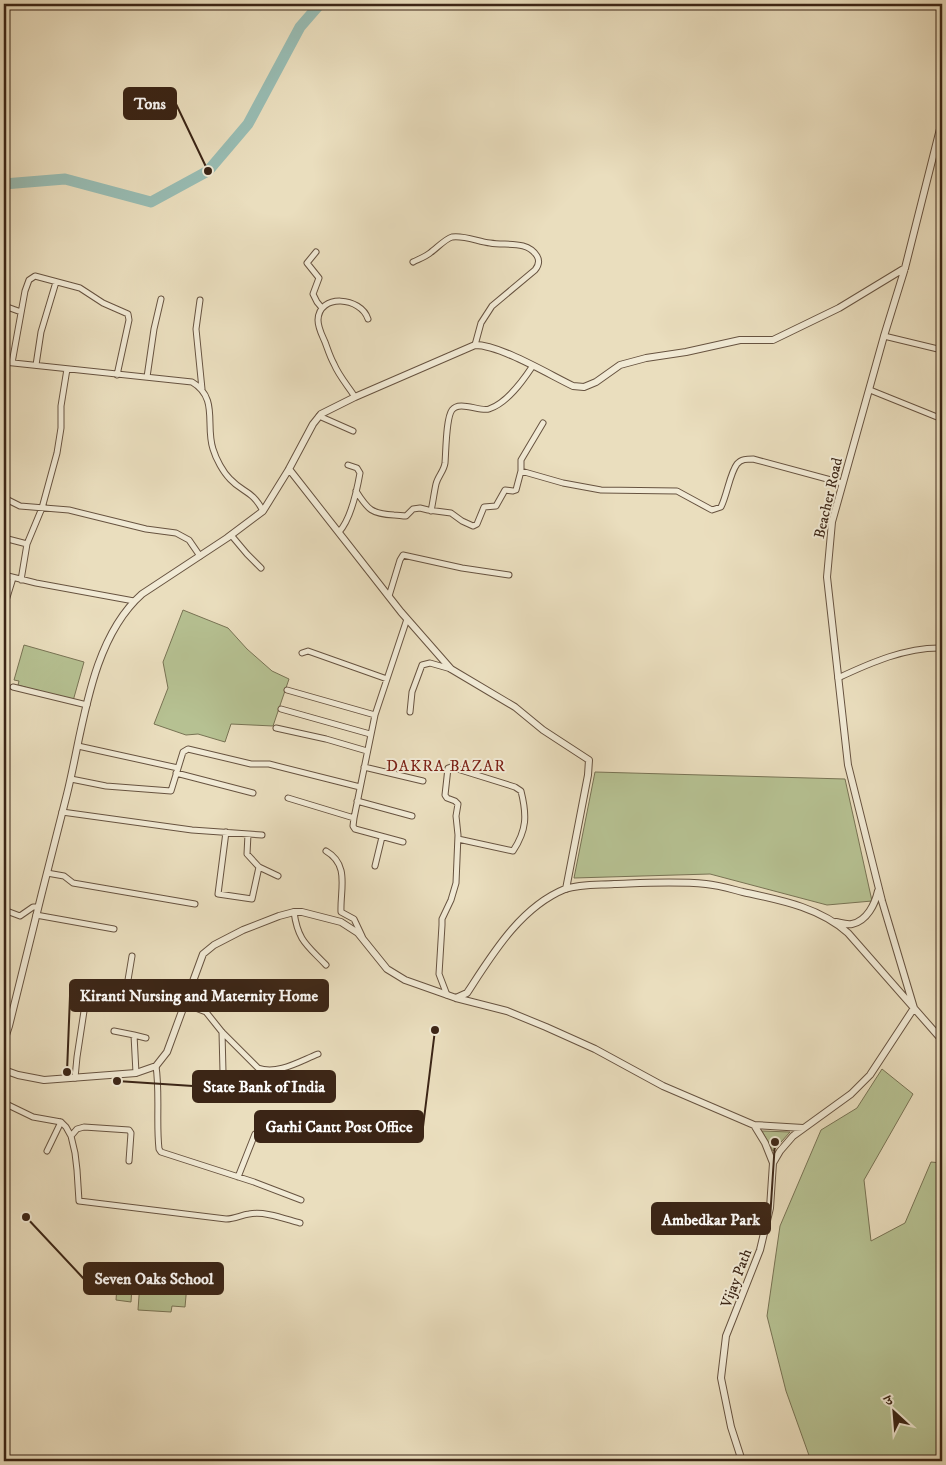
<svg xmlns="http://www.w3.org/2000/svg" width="946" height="1465" viewBox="0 0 946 1465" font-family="'IM FELL DW Pica','Noto Serif Devanagari',serif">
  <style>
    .green { fill: #b6c192; stroke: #787354 }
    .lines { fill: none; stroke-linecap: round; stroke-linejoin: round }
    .river { stroke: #98bcb3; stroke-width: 11 }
    .minor-casing { stroke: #675340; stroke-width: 7 }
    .tertiary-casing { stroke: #675340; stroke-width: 8 }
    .minor { stroke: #f1ead5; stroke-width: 5 }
    .tertiary { stroke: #f1ead5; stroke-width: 6 }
    .labels { text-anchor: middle; stroke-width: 4; stroke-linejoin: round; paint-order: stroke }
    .street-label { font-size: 15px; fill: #3b2516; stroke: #f1ead5 }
    .neighbourhood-label { font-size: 16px; letter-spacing: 1px; fill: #7a1f14; stroke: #f1ead5 }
    .leader { fill: none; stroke: #3b2516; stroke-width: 2 }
    .callout-dot { fill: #3b2516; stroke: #f1ead5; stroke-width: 2 }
    .callout { fill: #3b2516; stroke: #3b2516; stroke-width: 2 }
    .callout-label { font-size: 16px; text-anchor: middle; font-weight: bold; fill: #fff }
  </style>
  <rect width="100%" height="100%" fill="#eadebe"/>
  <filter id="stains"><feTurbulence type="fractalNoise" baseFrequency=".004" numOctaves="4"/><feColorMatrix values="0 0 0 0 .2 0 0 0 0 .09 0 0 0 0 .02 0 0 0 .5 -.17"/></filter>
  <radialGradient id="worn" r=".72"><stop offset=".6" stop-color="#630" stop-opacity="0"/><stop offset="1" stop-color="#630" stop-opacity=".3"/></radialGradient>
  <path class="green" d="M183,610L228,628L247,649L272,671L289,679L273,726L231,724L225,742L198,734L186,735L154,724L168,688L163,662Z
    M24,645L84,662L73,701L18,685L19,681L14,680Z
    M595,772L845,779L872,901L827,905L710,874L574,878Z
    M882,1069L913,1094L864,1180L871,1241L905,1223L931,1162L942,1163V1461H811L786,1391L767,1316L780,1226L821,1130L857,1108Z
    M762,1131L790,1132L773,1151Z
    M140,1282L187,1285L185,1307L172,1306L171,1312L138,1310Z
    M117,1286L132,1287L131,1302L116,1300Z"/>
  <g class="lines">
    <path class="river" d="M4,184L65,179L151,202L208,171L248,124L300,27L320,4"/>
    <defs>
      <path id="minor" d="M316,252L307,263L319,278L313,294L317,302L322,308
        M413,262C419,259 425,257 430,253C437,248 445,239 452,237C464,235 479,242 490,243C506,246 527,240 537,256C540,261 539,265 535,270L492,306L481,323L475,345
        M200,300L196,329L202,389
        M4,307L10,308L21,312
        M884,336L942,350
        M4,362L192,382C219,398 205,425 213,449C216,459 223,472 230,479C243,493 252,490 263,511
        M12,363L25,291L29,280L35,276L80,288L103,303L128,314L129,320L117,375
        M36,365L41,332L56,282
        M147,377L154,329L161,299
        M870,390L942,419
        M355,397C348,386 339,376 334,364C330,357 328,350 325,342C322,335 318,328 318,320C319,293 361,297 368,319
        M319,416L353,431
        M521,471V460L543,423
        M356,491C368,510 372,514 394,515C398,515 402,516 406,516L413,509L420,508L428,510L451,513L462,521L473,526L477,524L484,507L496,506L505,490L513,491L516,490L521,471L563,483L601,490L677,491L712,510L721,507C727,495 730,473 737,464C741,459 747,459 753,459L842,483
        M4,498L20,506L69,510L146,529L176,533L189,540L200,556
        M431,511C433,502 434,493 436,484C438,476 444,471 445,463C446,451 446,418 452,410C459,400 480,412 489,409C507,403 522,382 532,367
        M339,532C351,519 357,490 360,473L357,468L348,465
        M231,535L247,554L261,568
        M4,538L27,544
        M4,575L36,583L134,601
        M21,580L27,544L42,508L57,453L61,428V406L67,369
        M389,596L400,560L403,555L462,568L509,575
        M4,607L13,578
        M302,653L308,651L387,679
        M838,678C870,663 906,647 942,648
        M13,687L87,705
        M287,690L375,715
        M281,709L370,734
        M410,712L412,692L422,665L430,663L451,669
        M276,728L326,739L367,751
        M78,746L178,768
        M364,767L423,781
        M176,773L253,793
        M71,779L106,786L171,791L183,752L188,749L251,764H269L360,787
        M288,798L354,818L375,715L407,619
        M357,801L412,816
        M62,812L192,830L262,835
        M354,818L353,826L355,829L403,842
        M226,832L218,894L252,899L259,867L247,854L248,834
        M326,851C350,865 340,889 341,912L354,919L362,936
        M375,866L382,837
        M259,867L278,876
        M47,873L64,876L73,883L195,904
        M4,910L20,916L33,907H38
        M294,912C298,941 307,945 326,965
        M36,915L114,929
        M447,995L439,974L442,925V919L451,900L456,883L458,835L456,816L458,804L455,801L447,798L445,795L448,768L451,767L515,787L521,791C527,815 527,830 513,851L458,839
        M185,1004L206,1012L222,1032L258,1068C278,1075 300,1061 318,1054
        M114,1031L134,1035L136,1073
        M222,1032L223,1072
        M134,1035L146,1038
        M156,1066C160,1094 156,1122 159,1149L161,1152L254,1182L301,1200
        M75,1078L77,1057L86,998L93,993L104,995L110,992L122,993L126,992L132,956
        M4,1103L33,1117L61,1122L66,1127L71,1136L75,1153L77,1170L79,1201L226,1219C235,1219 241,1215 249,1214C265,1211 285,1219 300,1223
        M71,1136L77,1129L84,1127L129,1130L131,1133L129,1161
        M47,1151L61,1122
        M238,1177L255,1134"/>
      <path id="tertiary" d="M289,469L401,612L451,669L515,707L543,730L589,760L588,775L566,889
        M836,922C841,923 847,925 852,924C867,921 875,904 878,891
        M456,998L467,993L469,990C493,953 521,907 565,889C580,884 598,885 614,884C644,883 675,881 706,884C718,885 731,889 743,892C780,900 819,907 848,933L942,1040
        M914,1008L882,901L848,765L827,577L832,522L884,336L905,268L942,121
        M4,1041L9,1026C28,949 47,871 67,794C83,730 90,640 142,594L227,538L263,511L289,469L313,424L321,414L355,397L475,345C500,345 548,374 573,386L584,387L596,382L620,365L646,358L686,352L740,340H773L839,308L905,268
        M4,1070L18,1075L44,1080L136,1073L156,1066L167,1052L203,954L214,945L243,930L279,916L294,912H302L341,922L358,933L387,969L405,980L456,998L507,1011L546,1027L595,1049L663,1086L754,1125L765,1143L773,1163
        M754,1125L803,1128
        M742,1461L731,1427L721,1378L726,1336L760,1250L770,1208L773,1163L780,1151L793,1136L851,1094L870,1075L914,1008"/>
    </defs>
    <use href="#minor" class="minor-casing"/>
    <use href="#tertiary" class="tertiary-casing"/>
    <use href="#minor" class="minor"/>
    <use href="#tertiary" class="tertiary"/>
  </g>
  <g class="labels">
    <g class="street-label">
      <text transform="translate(828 498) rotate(-77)" y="5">Beacher Road</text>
      <text transform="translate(736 1278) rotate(-69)" y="5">Vijay Path</text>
    </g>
    <g class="neighbourhood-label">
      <text x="446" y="771">DAKRA BAZAR</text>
    </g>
  </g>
  <path class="leader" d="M208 171L176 104M67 1072L70 996M117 1081L193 1086M435 1030L423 1127M775 1142L770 1219M26 1217L84 1279"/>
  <g class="callout-dot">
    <circle cx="208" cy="171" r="5"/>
    <circle cx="67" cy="1072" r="5"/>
    <circle cx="117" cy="1081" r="5"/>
    <circle cx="435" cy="1030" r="5"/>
    <circle cx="775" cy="1142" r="5"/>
    <circle cx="26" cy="1217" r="5"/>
  </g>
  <g class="callout">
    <rect x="124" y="88" width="52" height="31" rx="5"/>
    <rect x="70" y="980" width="258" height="31" rx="5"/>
    <rect x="193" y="1071" width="142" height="31" rx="5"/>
    <rect x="255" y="1111" width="168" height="31" rx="5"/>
    <rect x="652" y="1203" width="118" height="31" rx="5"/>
    <rect x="84" y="1263" width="139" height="31" rx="5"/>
  </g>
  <g class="callout-label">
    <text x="150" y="109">Tons</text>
    <text x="199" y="1001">Kiranti Nursing and Maternity Home</text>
    <text x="264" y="1092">State Bank of India</text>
    <text x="339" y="1132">Garhi Cantt Post Office</text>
    <text x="711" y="1225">Ambedkar Park</text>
    <text x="154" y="1284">Seven Oaks School</text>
  </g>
  <rect width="946" height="1465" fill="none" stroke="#eadebe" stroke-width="20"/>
  <rect x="5" y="5" width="936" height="1455" fill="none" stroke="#3b2516" stroke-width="2.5"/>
  <rect x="10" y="10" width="926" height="1445" fill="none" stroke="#3b2516"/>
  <g transform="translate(894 1412) rotate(334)" stroke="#f1ead5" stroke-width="4" paint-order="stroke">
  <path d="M0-4L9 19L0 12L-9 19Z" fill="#3b2516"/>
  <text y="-8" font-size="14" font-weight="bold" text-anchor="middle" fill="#3b2516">उ</text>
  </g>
  <rect width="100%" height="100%" filter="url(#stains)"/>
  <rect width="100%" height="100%" fill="url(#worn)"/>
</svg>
